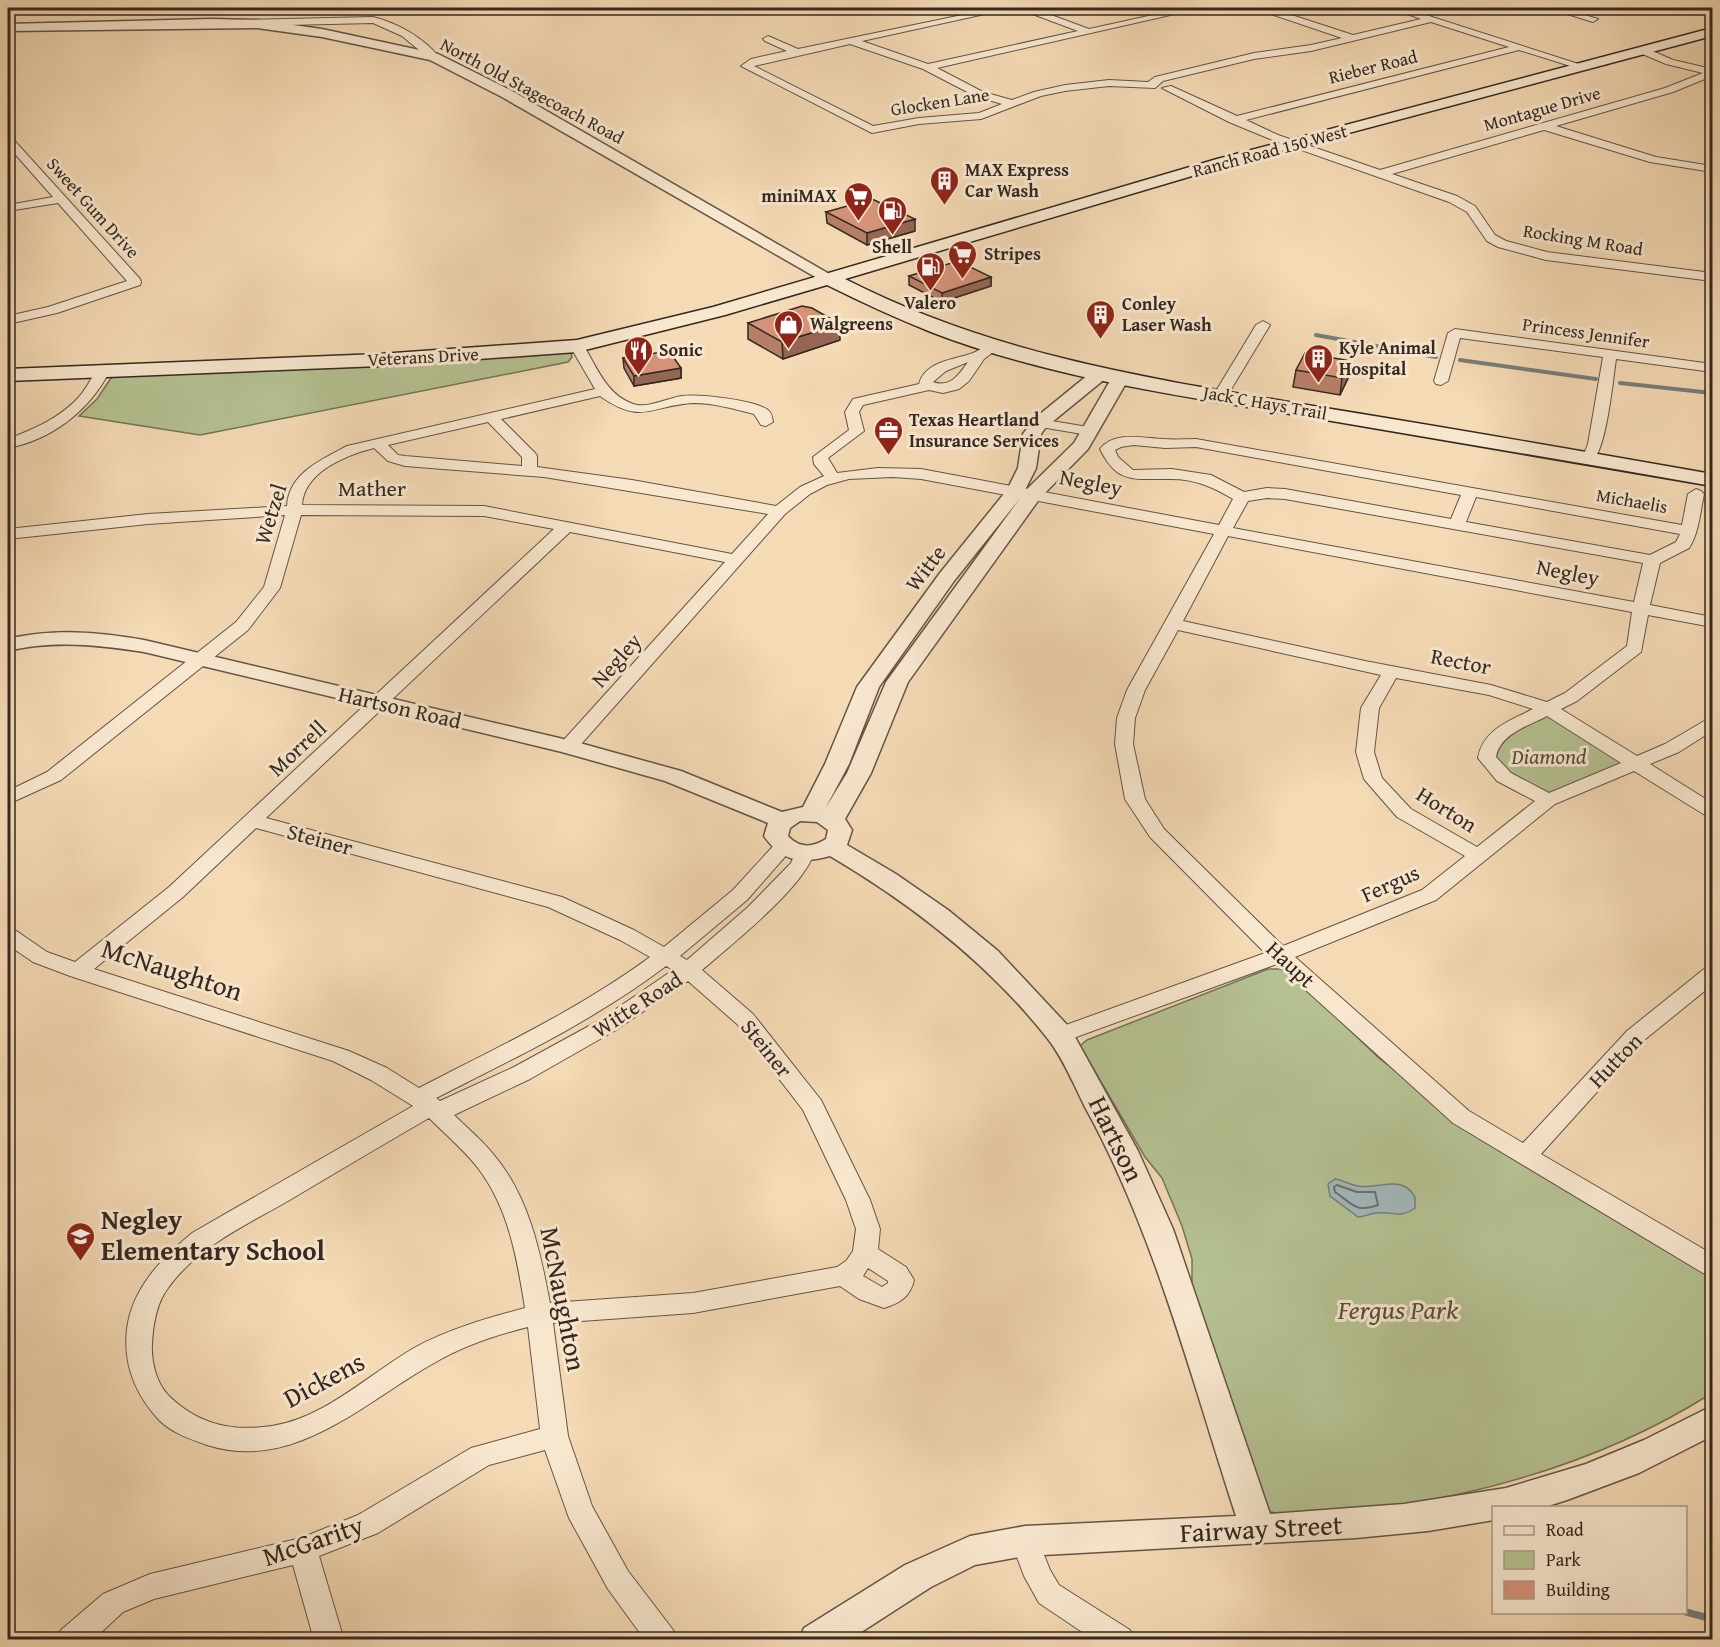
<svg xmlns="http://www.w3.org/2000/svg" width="1720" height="1647" viewBox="0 0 1720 1647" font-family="'Gentium Book Plus',serif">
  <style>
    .green { fill: #b5c192; stroke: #74745a; stroke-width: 1.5 }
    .water { fill: #a2b7ba; stroke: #767e7d; stroke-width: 1.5 }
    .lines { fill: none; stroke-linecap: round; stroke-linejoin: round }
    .shore { stroke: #6b706e; stroke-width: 2 }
    .stream-far1 { stroke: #767e7d; stroke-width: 4 }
    .stream { stroke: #767e7d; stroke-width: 7 }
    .minor-casing { stroke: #645446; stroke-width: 2 }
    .tertiary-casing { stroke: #645446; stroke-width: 3 }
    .secondary-casing { stroke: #342821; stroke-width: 3 }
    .minor { fill: #f8e7cf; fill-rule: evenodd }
    .tertiary { fill: #f8e7cf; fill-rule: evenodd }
    .secondary { fill: #f8e7cf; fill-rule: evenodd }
    .wall { fill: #b77e67; stroke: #342821; stroke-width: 1.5 }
    .shaded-wall { fill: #956654; stroke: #342821; stroke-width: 1.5 }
    .building { fill: #d59278; stroke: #342821; stroke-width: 1.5 }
    .labels { text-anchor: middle; stroke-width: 6; stroke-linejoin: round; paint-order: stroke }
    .far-street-label { font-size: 18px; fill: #342821; stroke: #f8e7cf }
    .far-poi-label { font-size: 18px; font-weight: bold; fill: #342821; stroke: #f8e7cf; text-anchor: start }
    .street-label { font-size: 22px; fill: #342821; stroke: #f8e7cf }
    .park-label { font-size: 22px; font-style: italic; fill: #544e3d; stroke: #f8e7cf }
    .near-street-label { font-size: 27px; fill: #342821; stroke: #f8e7cf }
    .near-poi-label { font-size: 27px; font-weight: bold; fill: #342821; stroke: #f8e7cf; text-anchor: start }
    .near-park-label { font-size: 27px; font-style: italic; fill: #544e3d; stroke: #f8e7cf }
  </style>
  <rect width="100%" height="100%" fill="#f4dab5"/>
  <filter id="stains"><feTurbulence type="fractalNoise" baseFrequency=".00333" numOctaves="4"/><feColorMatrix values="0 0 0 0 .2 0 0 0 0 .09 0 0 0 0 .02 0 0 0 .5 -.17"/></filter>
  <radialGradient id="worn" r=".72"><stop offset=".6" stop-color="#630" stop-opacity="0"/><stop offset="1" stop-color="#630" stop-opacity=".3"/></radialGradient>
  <path class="green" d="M562,351L571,353L572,357L568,362L200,435L79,416L97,399L111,378L119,376L460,360Z
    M1548,710L1634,763L1548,799L1505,776L1491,746Z
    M1268,969H1280L1291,974L1380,1059L1492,1143L1712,1276V1393C1613,1456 1499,1491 1383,1508C1350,1513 1316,1512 1283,1514L1271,1512L1263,1506L1192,1296V1259L1182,1226L1162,1178L1145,1157L1080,1046L1087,1040Z"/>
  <path class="water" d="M1335,1179C1343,1180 1350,1185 1358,1186C1378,1190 1402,1173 1415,1197V1208C1399,1219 1394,1211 1377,1213C1370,1213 1365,1217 1358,1217L1330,1196L1328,1184Z"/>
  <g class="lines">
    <path class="shore" d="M1337,1185L1357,1192H1375L1378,1205C1355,1213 1353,1204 1335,1192L1334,1187Z"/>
    <path class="stream-far1" d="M1316,335L1436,357
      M1460,360L1596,379
      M1620,383L1712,393"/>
    <path class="stream" d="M1686,1612L1712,1619"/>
    <defs>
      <path id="minor" d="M996,8H1012L862,41L928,64L1078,31L1022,10L1021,8H1032L1089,29L1185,8H1201L937,68L983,92L1012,100L1034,92L1065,85L1109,80L1148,82L1155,77L1254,53L1311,45L1342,38L1259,10L1258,8H1270L1353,35L1421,19L1391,8H1404L1588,67L1583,70L1519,50L1246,120L1278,135L1380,170L1665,88L1703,73L1666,64L1640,53V49H1648L1673,60L1712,69V76L1673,92L1556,126L1656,157L1712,166V172L1650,162L1544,130L1392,174L1457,196L1475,206L1495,235L1506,241L1547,252L1712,273V281L1546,260L1498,247L1487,241L1467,212L1449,202L1270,139L1229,122L1162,88L1171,86L1237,116L1509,47L1431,22L1311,51L1254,59L1163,81L1155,88L1109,86L1065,91L1041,96L981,119L919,124L872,133L741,66L751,59L787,51L765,41L763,39L768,36L798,49ZM850,44L923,69L975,96L1002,104L979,113L919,118L873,126L754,66Z
        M1548,8H1562L1598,19L1593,22Z
        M373,17C397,23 423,37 439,57L430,59L402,36L373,23L241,26L236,23L241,20Z
        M8,137L12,138L140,279L141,282L140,285L57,313L8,324V316L48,307L127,281L58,203L8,211V205L53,197L8,146Z
        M1263,321L1270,325L1227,396L1220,400L1215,399L1213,396L1256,325Z
        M1455,329L1712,364V372L1616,359C1613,378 1606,459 1589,463L1582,459L1588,444L1603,357L1460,338L1448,381L1441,385L1436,384L1434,381L1448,333Z
        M577,342L584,346C597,368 607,395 633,404C648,409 667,398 682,396C700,394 754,400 768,410C772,413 772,417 773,422L766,426L761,425L754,414C734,409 714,403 694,403C651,405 642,426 600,396L501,419L535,453L537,456V467L632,480L776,506L800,487L824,476L814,464L813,457L849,430L845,412L853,399L919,384C925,361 954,360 973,353C981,350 986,344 994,342L999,343L1001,346L984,359L969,381L959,389L943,393L929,390L863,405L859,412L864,431L828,458L837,473L878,468L921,469L1219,525L1233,499C1213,487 1195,479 1171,479C1136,478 1118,486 1100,449C1114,431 1142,438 1163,439C1174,440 1185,439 1196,439L1682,525L1688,494L1696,489L1701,491L1704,494C1700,512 1699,533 1689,548L1660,563L1650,605L1712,617V627L1648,615L1641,652L1577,701L1561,709L1637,756L1665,744L1706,720L1712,719V731L1679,752L1650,764L1712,803V817L1705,815L1634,771L1555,804L1436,900L1295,957L1469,1111L1523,1143L1627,1031L1704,969L1712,967V985L1643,1041L1541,1154L1712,1254V1275L1703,1273L1453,1123L1277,964L1068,1040L1060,1043L1052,1040L1049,1035L1052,1030L1265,953L1150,837L1125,799L1115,744L1117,718L1127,690L1214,534L921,479L893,477L849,479L827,485L810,494L785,514L575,751H561L559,747L561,743L725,562L570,532L266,818L562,897L634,930L664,947L733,890L776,843H790L793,847L790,851L747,900L680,956L687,960L748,907L791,863L797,849H811L814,853C803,888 732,944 702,970L753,1014L821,1100L870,1200L880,1229L878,1249L906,1267L914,1280C910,1297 900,1303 884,1308L859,1299L840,1286L693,1313L553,1323L568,1436L592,1506L628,1571L673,1630L678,1640H645L608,1589L569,1518L545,1450L489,1465L378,1533L319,1556L344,1640H314L293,1565L154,1599L123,1612L93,1640H56L61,1630L103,1594L150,1574L301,1538L358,1515L471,1448L540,1429L528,1327C496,1335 463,1346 434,1363C364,1402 294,1473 207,1445C190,1439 172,1433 159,1420C135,1394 123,1364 127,1329C132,1288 162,1258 192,1233L413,1106L371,1080L333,1061L70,976L33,962L8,945V928L15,930L47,952L75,962L169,887L554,529L484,516L301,515L280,588L248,630L61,780L8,804V791L47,772L236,622L264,587L285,515L148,524L8,539V529L148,514L287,506C289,473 321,460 347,446L595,389L570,346ZM968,362C958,376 950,388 933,382L946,371ZM488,422L522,457V466L405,456L398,455L388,445ZM1134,445L1165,448L1196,447L1461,495L1451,519L1285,489L1267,488L1244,492L1211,475L1172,469L1133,470L1118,457L1115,450L1121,447ZM374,448L388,461L405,466L544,477L768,514L732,554L484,506L302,505C304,472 346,455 374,448ZM1476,497L1680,534L1676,542L1650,555L1466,522ZM1267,498L1285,499L1643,563L1634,602L1233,528L1248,501ZM1228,536L1632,612L1627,646L1565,693L1547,702L1491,685L1365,661L1183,621ZM1178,630L1381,675L1361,708L1356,752L1364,779L1397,817L1465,856L1422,890L1283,946L1164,829L1145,799L1133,744L1135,718L1145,690ZM1396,678L1489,695L1533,709C1510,721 1483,729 1478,758L1497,781L1535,801L1477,847L1411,809L1382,778L1374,752L1379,708ZM1547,716L1621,763L1549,793L1511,773L1496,757C1500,734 1528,726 1547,716ZM256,828L548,907L620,940L650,957C578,1010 498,1047 419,1088L387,1068L349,1051L94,969L183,897ZM666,966L673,970L600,1020L514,1067L440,1101L436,1098C515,1058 595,1020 666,966ZM688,981L737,1024L803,1110L846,1200L856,1229L853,1251L846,1261L837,1267L693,1293L550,1303C540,1251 529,1196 493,1154C482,1140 467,1128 454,1115L530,1079L616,1030ZM429,1118C445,1134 464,1150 478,1168C509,1209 517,1258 525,1308C488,1318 448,1329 414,1348C369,1374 325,1418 272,1426C231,1432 197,1424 168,1395C156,1382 151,1361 152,1344C153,1325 156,1304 168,1288C197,1247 246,1225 288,1201C335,1173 382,1145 429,1118ZM868,1268L888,1281V1283L882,1287L863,1276Z
        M102,368L109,372C89,411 51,440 8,448V439C34,429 60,418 79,397C87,388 91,378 97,369Z
        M1040,419L1088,427L1095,431L1088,435L1035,426L1033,423L1035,420Z
        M1025,1529L1035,1532L1050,1570L1059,1585L1130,1630L1135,1640H1094L1039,1603L1024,1576L1011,1541L1015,1532Z"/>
      <path id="tertiary" d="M211,19L257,20L322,29L438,54L512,91L838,279L830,284L824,282L502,97L430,60L322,37L257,28L8,31V24Z
        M1100,369L1106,370L1109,374L1106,378L1046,427L1041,434L1036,468L1024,492L1074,443L1114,374H1126L1129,378L1088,449L1040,498L908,682L871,773L845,819L852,830L847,845L896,874L948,910L998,951L1070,1028L1138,1151L1173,1229L1270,1514L1404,1504L1506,1488L1586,1464L1644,1440L1712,1406V1436L1639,1473L1567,1500L1542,1508H1494V1520L1428,1531L1356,1538L1025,1556L975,1565L931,1587L849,1640H799L804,1628L905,1565L970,1536L1025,1526L1236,1516C1191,1378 1155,1234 1085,1107C1074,1085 1063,1058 1048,1039C988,963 913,905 830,856C801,864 782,862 764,836L768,823L665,781L562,752L144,652C98,645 54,640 8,651V639C54,628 98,632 144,640L576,742L681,771L782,812L803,807L825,764L857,687L940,573L1007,490L1018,468L1023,434L1034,419L1094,370ZM1021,497L886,682L847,773L825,809L849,764L879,687L954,581ZM800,821L817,822L828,830L826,839C812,848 799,848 788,836L790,828Z"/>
      <path id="secondary" d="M1712,28V36L1229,165L845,279C998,357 1152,379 1319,407C1450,428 1581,451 1712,474V486C1581,463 1450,441 1320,419C1190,397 1055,380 931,332C896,318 861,302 827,285L725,315L577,352L380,366L8,381V369L380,354L577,340L713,307L1217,159Z"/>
    </defs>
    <use href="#minor" class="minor-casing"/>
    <use href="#tertiary" class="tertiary-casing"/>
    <use href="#secondary" class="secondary-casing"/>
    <use href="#minor" class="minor"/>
    <use href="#tertiary" class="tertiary"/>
    <use href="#secondary" class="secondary"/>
  </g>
  <path class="wall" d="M826,212L915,231L867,245L827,223Z
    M909,276L991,277V286L942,302L909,285Z
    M748,323L840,340L783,359L748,339Z
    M623,358L681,368V378L634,386L624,368Z
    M1296,370L1348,378L1340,395L1293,387Z"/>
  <path class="shaded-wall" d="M915,219V231L867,245V233Z
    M991,277V286L942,302V293Z
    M840,324V340L783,359L782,342Z
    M1351,361L1348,378L1340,395L1342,378Z
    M681,368V378L634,386V376Z"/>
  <path class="building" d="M872,199L915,219L867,233L826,212Z
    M958,261L991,277L942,293L909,276Z
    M802,306L812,308L840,324L782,342L748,323Z
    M669,351L681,368L634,376L623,358Z
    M1305,353L1351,361L1342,378L1296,370Z"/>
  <defs>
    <symbol id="building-pin" viewBox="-11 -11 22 30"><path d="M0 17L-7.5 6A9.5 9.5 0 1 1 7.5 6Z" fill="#8f2418" stroke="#f8e7cf"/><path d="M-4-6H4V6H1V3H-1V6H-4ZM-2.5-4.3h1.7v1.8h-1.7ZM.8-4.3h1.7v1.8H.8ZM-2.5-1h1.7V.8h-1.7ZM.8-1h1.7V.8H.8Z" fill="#fff"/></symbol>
    <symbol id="supermarket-pin" viewBox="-11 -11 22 30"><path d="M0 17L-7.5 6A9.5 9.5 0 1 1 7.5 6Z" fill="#8f2418" stroke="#f8e7cf"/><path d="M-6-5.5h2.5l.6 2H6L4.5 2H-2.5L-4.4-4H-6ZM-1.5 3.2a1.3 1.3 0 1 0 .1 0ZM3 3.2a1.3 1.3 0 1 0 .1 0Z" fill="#fff"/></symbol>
    <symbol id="fuel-pin" viewBox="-11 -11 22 30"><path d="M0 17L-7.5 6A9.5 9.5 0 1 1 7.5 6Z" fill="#8f2418" stroke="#f8e7cf"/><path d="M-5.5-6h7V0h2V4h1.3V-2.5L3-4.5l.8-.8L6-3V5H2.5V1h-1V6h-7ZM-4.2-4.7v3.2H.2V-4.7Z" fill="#fff"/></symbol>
    <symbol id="shop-pin" viewBox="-11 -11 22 30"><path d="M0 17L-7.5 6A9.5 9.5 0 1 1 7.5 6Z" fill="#8f2418" stroke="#f8e7cf"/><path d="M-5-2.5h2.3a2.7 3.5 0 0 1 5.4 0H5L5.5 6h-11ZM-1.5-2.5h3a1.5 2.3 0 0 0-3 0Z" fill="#fff"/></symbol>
    <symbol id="restaurant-pin" viewBox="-11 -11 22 30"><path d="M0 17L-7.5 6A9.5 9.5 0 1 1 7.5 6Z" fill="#8f2418" stroke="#f8e7cf"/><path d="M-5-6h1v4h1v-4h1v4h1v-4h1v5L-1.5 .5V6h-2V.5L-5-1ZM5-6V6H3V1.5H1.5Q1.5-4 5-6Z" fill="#fff"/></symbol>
    <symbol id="office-pin" viewBox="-11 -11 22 30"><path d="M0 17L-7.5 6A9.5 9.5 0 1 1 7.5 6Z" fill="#8f2418" stroke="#f8e7cf"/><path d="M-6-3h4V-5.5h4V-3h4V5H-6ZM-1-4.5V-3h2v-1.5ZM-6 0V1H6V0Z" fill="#fff"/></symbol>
    <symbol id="school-pin" viewBox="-11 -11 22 30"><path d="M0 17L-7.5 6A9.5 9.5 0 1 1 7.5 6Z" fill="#8f2418" stroke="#f8e7cf"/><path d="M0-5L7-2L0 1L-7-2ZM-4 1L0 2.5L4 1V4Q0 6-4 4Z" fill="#fff"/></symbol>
  </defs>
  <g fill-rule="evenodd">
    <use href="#building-pin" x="928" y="164" width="33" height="45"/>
    <use href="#supermarket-pin" x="842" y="180" width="33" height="45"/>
    <use href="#fuel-pin" x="876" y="194" width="33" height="45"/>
    <use href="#supermarket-pin" x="946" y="238" width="33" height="45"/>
    <use href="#fuel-pin" x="914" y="250" width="33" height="45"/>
    <use href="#building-pin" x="1084" y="298" width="33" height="45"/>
    <use href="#shop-pin" x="772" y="308" width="33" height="45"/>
    <use href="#restaurant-pin" x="622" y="334" width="33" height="45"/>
    <use href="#building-pin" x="1302" y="342" width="33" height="45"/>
    <use href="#office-pin" x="872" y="414" width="33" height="45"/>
    <use href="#school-pin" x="64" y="1220" width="33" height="45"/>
  </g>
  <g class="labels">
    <g class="far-street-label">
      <text transform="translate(1373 67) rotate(-14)" y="6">Rieber Road</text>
      <text transform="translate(532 91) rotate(28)" y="6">North Old Stagecoach Road</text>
      <text transform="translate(940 102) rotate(-9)" y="6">Glocken Lane</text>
      <text transform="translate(1542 109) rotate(-16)" y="6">Montague Drive</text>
      <text transform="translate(1270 151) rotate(-15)" y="6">Ranch Road 150 West</text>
      <text transform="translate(93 208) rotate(48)" y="6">Sweet Gum Drive</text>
      <text transform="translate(1583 240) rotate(9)" y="6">Rocking M Road</text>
      <text transform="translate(1586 333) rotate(8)" y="6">Princess Jennifer</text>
      <text transform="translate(423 357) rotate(-3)" y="6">Veterans Drive</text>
      <text transform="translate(1265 403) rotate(10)" y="6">Jack C Hays Trail</text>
      <text transform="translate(1632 501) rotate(10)" y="6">Michaelis</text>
    </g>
    <g class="far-poi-label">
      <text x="965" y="176">MAX Express<tspan x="965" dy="21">Car Wash</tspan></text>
      <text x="837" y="202" text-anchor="end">miniMAX</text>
      <text x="892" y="253" text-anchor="middle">Shell</text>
      <text x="984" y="260">Stripes</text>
      <text x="930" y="309" text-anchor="middle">Valero</text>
      <text x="1122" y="310">Conley<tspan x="1122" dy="21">Laser Wash</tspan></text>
      <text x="810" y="330">Walgreens</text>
      <text x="1339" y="354">Kyle Animal<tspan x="1339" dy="21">Hospital</tspan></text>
      <text x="659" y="356">Sonic</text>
      <text x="909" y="426">Texas Heartland<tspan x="909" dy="21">Insurance Services</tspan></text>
    </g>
    <g class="street-label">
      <text transform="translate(1091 482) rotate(11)" y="8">Negley</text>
      <text x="372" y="496">Mather</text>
      <text transform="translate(270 514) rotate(-73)" y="8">Wetzel</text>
      <text transform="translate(925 568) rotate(-53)" y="8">Witte</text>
      <text transform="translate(1568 572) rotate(11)" y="8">Negley</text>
      <text transform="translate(616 660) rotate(-49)" y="8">Negley</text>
      <text transform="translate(1461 661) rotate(11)" y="8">Rector</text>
      <text transform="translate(400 707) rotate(13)" y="8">Hartson Road</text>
      <text transform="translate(297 748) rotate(-43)" y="8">Morrell</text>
      <text transform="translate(1447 809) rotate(32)" y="8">Horton</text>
      <text transform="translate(320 839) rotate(15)" y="8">Steiner</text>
      <text transform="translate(1390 883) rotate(-24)" y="8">Fergus</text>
      <text transform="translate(1291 964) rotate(43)" y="8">Haupt</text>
      <text transform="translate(637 1004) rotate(-33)" y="8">Witte Road</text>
      <text transform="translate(767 1048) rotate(51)" y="8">Steiner</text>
      <text transform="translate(1615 1060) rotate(-46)" y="8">Hutton</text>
    </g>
    <g class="park-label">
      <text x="1549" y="764">Diamond</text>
    </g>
    <g class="near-street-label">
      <text transform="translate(172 970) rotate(18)" y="9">McNaughton</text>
      <text transform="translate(1116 1139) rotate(64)" y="9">Hartson</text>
      <text transform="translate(563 1299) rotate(79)" y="9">McNaughton</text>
      <text transform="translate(324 1380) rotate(-28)" y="9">Dickens</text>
      <text transform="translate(1261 1529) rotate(-3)" y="9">Fairway Street</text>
      <text transform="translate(313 1541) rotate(-19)" y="9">McGarity</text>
    </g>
    <g class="near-poi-label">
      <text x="101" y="1229">Negley<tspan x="101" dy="31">Elementary School</tspan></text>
    </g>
    <g class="near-park-label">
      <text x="1398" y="1319">Fergus Park</text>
    </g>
  </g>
  <rect width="1720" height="1647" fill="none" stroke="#f4dab5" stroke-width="30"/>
  <rect x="9" y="9" width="1702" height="1629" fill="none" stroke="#342821" stroke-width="3"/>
  <rect x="15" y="15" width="1690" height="1617" fill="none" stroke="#342821" stroke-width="1.5"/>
  <rect x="1492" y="1506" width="195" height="108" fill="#f8e7cf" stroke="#aa9b89" stroke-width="1.5"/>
  <rect x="1504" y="1526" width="30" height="9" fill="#f8e7cf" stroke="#aa9b89" stroke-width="1.5"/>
  <text x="1546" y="1536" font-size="18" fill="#342821">Road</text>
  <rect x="1504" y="1551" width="30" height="18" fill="#b5c192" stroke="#aa9b89" stroke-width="1.5"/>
  <text x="1546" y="1566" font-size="18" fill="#342821">Park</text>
  <rect x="1504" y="1581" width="30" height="18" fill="#d59278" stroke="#aa9b89" stroke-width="1.5"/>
  <text x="1546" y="1596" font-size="18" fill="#342821">Building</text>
  <rect width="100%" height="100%" filter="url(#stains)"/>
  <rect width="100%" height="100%" fill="url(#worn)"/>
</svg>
